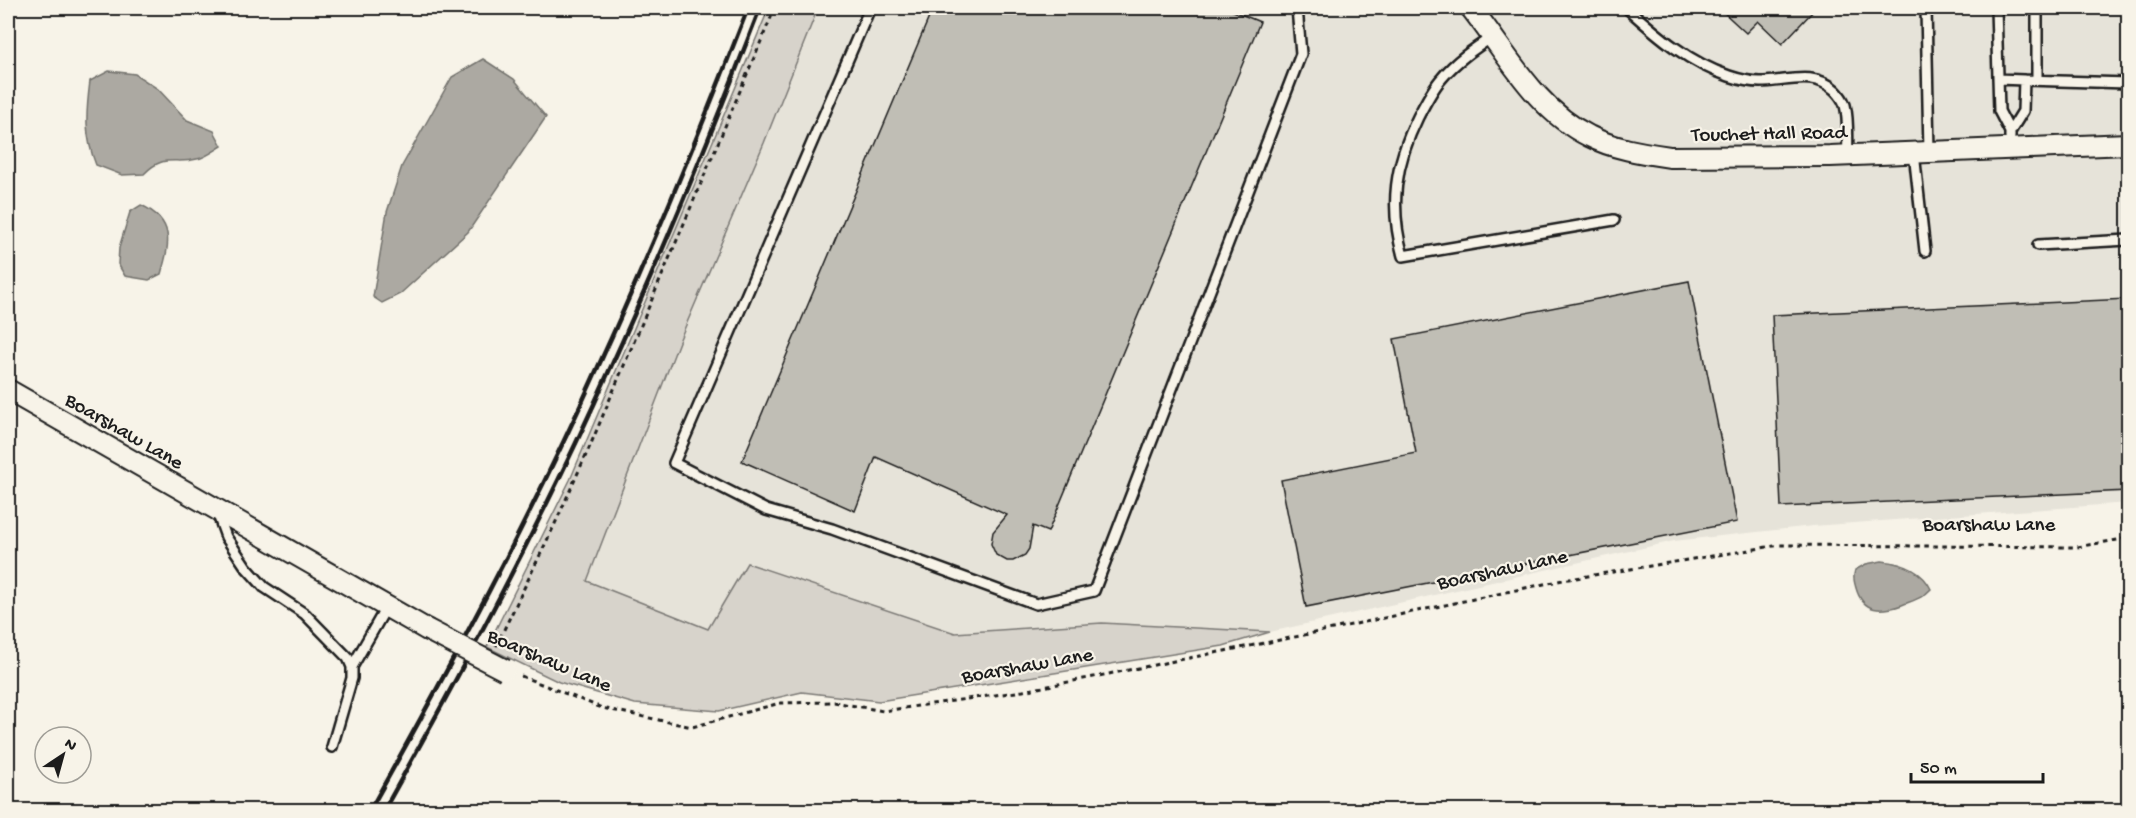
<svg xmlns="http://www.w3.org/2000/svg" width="2136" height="818" viewBox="0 0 2136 818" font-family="'Gochi Hand',sans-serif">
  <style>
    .built { fill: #e6e3d9 }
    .green { fill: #d7d3cb; stroke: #7a7874; stroke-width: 1.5 }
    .water { fill: #aca9a2; stroke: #72716c; stroke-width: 1.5 }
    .building { fill: #c0beb5; stroke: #1c1c1c; stroke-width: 1.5 }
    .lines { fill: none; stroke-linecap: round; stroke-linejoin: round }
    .lane-casing { stroke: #1c1c1c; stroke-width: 14 }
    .street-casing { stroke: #1c1c1c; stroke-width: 24 }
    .path { stroke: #1c1c1c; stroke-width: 3; stroke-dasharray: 4.5 4.5; stroke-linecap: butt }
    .lane { stroke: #f7f3e8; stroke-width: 9 }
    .street { stroke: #f7f3e8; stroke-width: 20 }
    .rail { stroke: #1c1c1c; stroke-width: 4.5 }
    .street-bridge-casing { stroke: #1c1c1c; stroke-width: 24; stroke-linecap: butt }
    .street-bridge { stroke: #f7f3e8; stroke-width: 20 }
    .labels { text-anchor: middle; stroke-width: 4.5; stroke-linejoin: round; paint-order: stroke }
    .street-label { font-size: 21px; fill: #1c1c1c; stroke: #f7f3e8 }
  </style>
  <rect width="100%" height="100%" fill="#f7f3e8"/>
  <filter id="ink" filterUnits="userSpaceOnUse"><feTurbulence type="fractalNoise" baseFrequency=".0167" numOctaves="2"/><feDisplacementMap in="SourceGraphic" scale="12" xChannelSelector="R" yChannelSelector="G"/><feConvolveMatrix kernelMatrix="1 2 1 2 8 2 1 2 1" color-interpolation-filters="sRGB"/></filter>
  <g filter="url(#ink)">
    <path class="built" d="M781,8H2128V503L1813,526L1674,541L1270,632L958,648L707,642L544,565Z"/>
    <path class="green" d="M769,8H818L764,143L680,339L587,581L708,629L747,563L955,633L1102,623L1270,632L1223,646L879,701L802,692L719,711L635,704L559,682L487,647L570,480Z"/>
    <path class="water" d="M483,59L514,79L546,117L468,232L400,294L382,303L373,297L387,212L402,166L452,77Z
      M109,71L135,74L158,89L187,120L214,131L222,146C215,150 205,158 197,159C174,165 164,153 144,174L122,175L96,165C84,135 86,113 90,81Z
      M141,205C175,221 170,243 161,274L149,280L125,276L118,264L119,248L130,212Z
      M1882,561C1901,563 1922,570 1931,589C1923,598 1914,600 1902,605C1882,612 1863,613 1856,588C1854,581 1853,577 1855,570L1866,564Z"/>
    <path class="building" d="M933,8H1226L1260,22L1048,532L1033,526L1029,549L1025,555L1013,561H1007L996,555L991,544L993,532L1007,515L876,457L855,511L742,461Z
      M1719,8H1816L1782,44L1758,21L1746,33Z
      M1689,281L1737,522L1306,607L1281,480L1416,453L1394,339Z
      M2128,299V491L1781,507L1772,315Z"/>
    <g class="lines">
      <defs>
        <path id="lane" d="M870,8L674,463L766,510L832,529L1036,604L1094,591L1301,54L1297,8
          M1627,8C1657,35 1689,63 1729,76C1738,79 1751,82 1760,82C1787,82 1813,70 1835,90C1839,94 1843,99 1845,105C1849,120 1847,140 1848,156
          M1926,8L1929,152
          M1996,8L1999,111L2010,132V137
          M2037,8V80
          M1492,37C1474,49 1456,61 1442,78C1432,89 1425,104 1418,117C1395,164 1389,206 1403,256L1614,220
          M1998,79L2024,80
          M2010,132L2023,111L2024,80L2128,83
          M1914,153L1925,251
          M2038,245L2128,240
          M217,512L226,537L246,567L264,587L305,614L348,658L352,667V678L332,747
          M352,667L387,606"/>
        <path id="street" d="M1471,8C1506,52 1536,110 1589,136C1614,149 1643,153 1670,157L1830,156L2128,144
          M8,390L426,629"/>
      </defs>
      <use href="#lane" class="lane-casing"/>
      <use href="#street" class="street-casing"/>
      <path class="path" d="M496,646L554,526L590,446L775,8
        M521,676L602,708L692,727L780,703L834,702L883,711L1023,691L1290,638L1563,580L1780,545L2077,547L2128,538"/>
      <use href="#lane" class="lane"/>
      <use href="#street" class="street"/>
      <path class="rail" d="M370,810C451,665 530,519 598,367C652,249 701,129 748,8
        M384,810C464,667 542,522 609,371C663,252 713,130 760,8"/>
      <defs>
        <path id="street-bridge" d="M426,629L505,670"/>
      </defs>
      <use href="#street-bridge" class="street-bridge-casing"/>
      <use href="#street-bridge" class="street-bridge"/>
    </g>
  </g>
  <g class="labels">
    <g class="street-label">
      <text transform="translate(1769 132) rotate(-1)" y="7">Touchet Hall Road</text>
      <text transform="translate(125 430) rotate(30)" y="7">Boarshaw Lane</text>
      <text x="1989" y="530">Boarshaw Lane</text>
      <text transform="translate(1502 568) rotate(-12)" y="7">Boarshaw Lane</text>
      <text transform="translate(550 659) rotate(23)" y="7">Boarshaw Lane</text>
      <text transform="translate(1027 664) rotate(-10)" y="7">Boarshaw Lane</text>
    </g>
  </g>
  <rect width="2136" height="818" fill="none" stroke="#f7f3e8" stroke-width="30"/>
  <rect x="15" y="15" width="2106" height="788" fill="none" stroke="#1c1c1c" stroke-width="2" filter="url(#ink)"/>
  <g transform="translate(63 755) rotate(36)"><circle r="28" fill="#f7f3e8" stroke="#9f9d96" stroke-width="1.5"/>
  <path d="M0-4.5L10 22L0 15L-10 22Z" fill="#1c1c1c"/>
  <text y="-9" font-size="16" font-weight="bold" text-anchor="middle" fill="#1c1c1c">N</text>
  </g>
  <path d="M1911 773v9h132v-9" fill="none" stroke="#1c1c1c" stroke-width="3"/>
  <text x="1920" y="773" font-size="18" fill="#1c1c1c" stroke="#f7f3e8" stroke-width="4.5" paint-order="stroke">50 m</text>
</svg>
